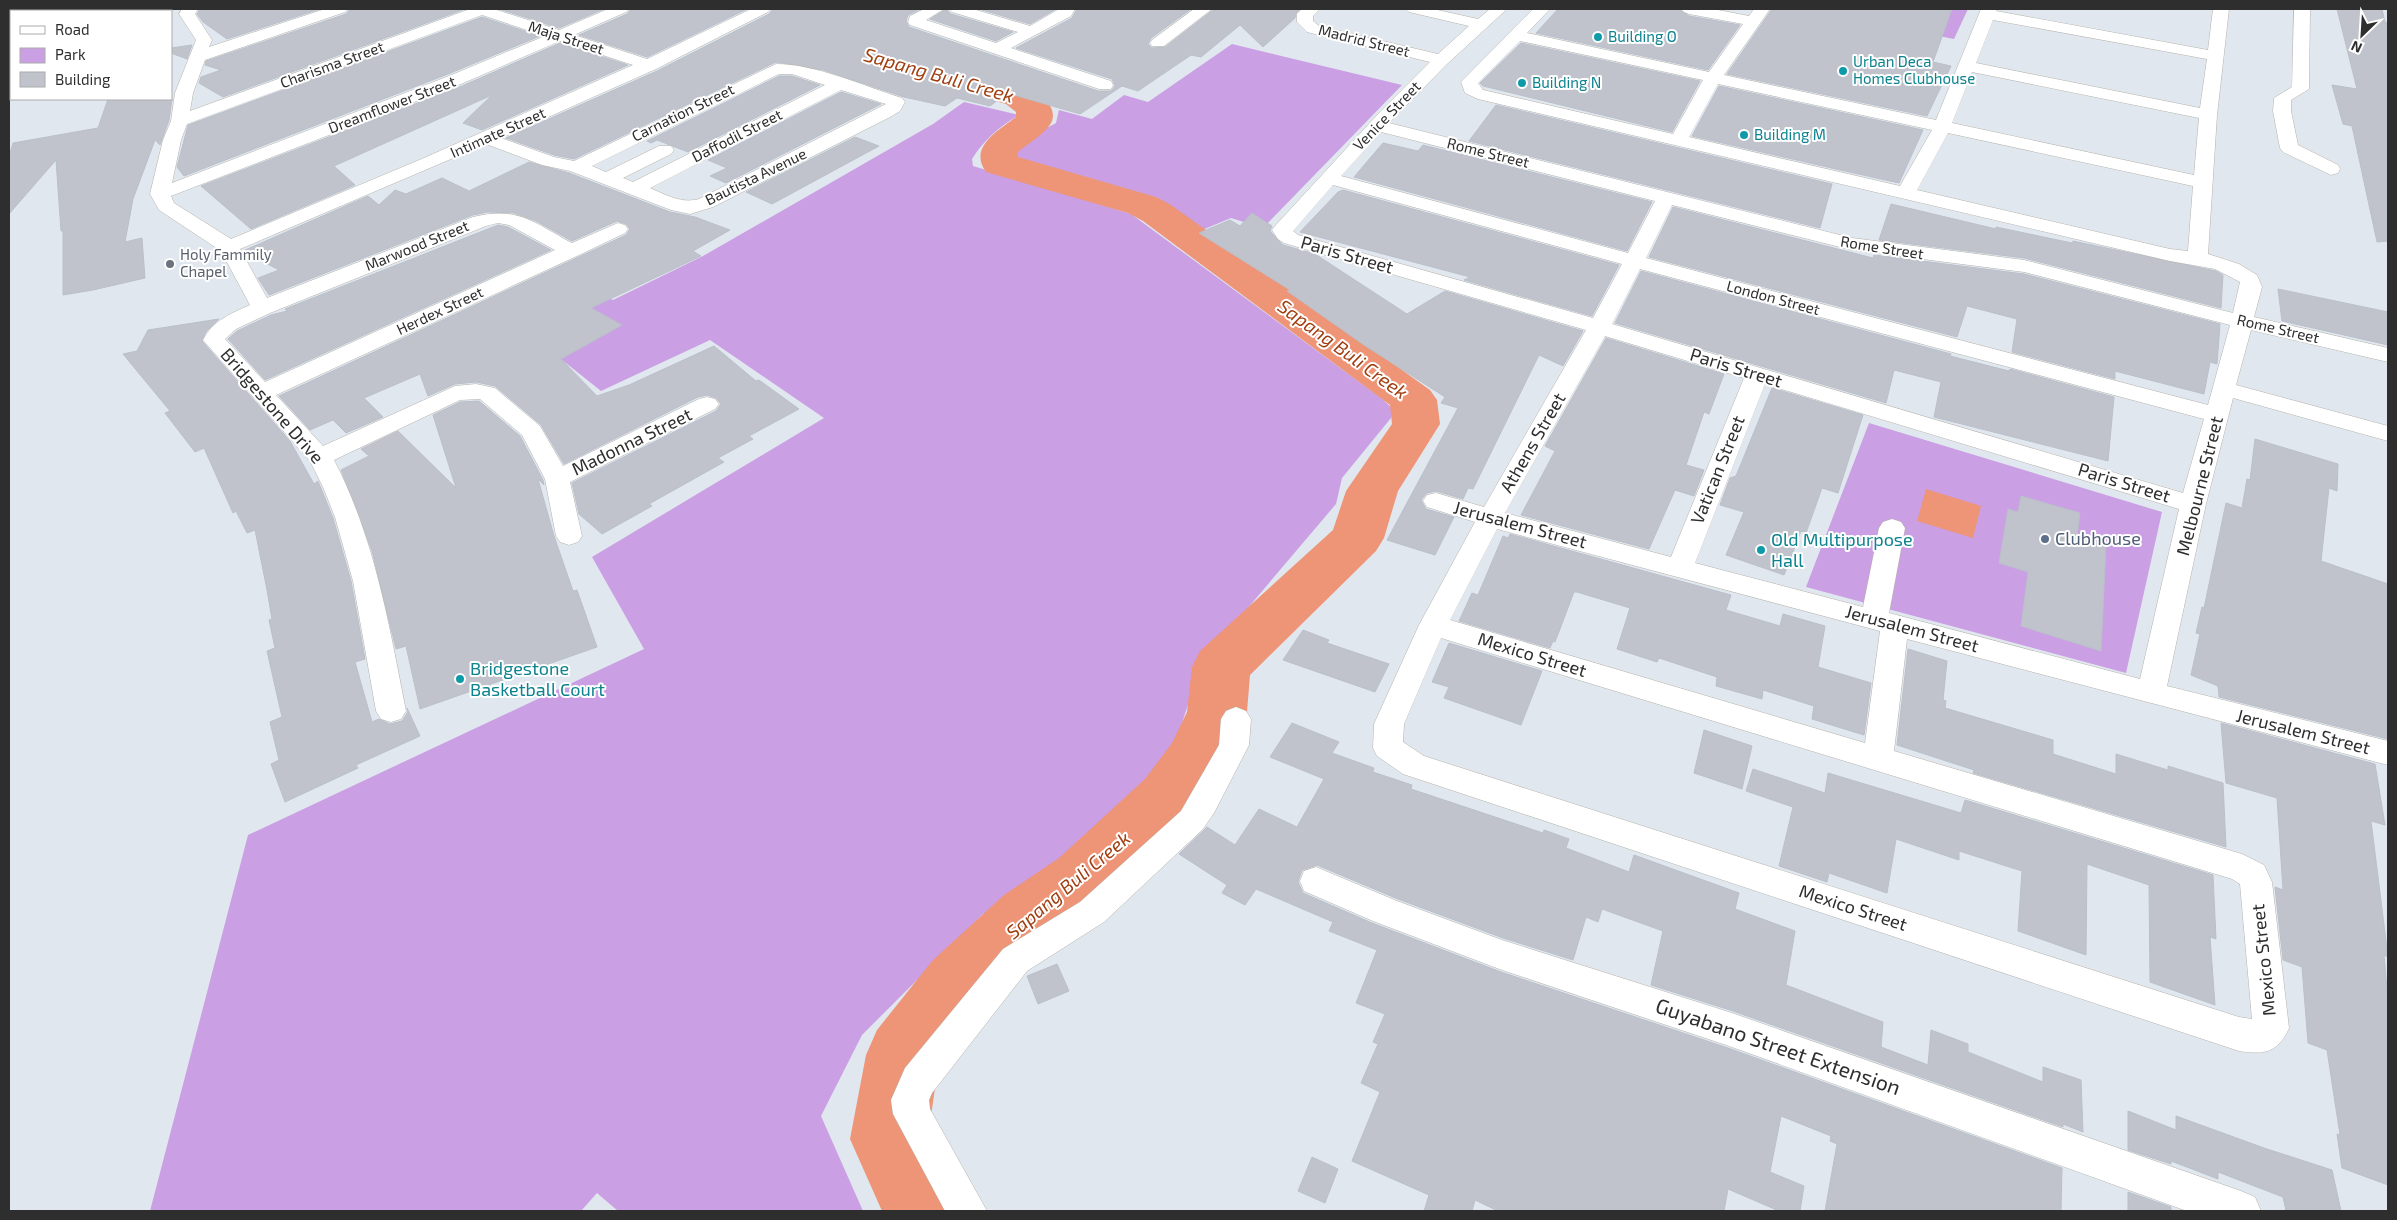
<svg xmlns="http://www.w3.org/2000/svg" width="2397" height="1220" viewBox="0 0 2397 1220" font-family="'Exo 2',sans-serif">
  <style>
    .green { fill: #cb9fe4 }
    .water { fill: #ee9477 }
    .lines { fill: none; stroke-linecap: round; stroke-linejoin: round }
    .river { fill: #ee9477; fill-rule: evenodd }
    .building { fill: #c0c3cb; stroke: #bac0ca }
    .minor-casing { stroke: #b5b3aa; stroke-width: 1 }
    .minor { fill: #fff; fill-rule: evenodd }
    .culture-dot { fill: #0f9aa8; stroke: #fff; stroke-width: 2 }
    .worship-dot { fill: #6b7280; stroke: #fff; stroke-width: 2 }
    .service-dot { fill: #5c6f8a; stroke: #fff; stroke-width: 2 }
    .labels { text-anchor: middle; stroke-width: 4; stroke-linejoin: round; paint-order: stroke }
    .far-culture-label { font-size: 15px; fill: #0d838f; stroke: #fff; text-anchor: start }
    .far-street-label { font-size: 15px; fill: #2e2e2e; stroke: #fff }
    .far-worship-label { font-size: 15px; fill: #5b616d; stroke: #fff; text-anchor: start }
    .street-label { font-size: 18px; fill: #2e2e2e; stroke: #fff }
    .service-label { font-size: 18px; fill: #4e5e75; stroke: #fff; text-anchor: start }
    .culture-label { font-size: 18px; fill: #0d838f; stroke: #fff; text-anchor: start }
    .water-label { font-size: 19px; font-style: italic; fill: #a03e10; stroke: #fff }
    .near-street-label { font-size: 21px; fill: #2e2e2e; stroke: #fff }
  </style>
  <rect width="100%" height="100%" fill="#e1e7ef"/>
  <path class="green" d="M9,9H102L97,11H11V91H9Z
    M1800,9H1968L1954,39Z
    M1232,44L1402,85L1263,228L1231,218L1195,233L1158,198L1015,157L1021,142L1056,123L1059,110L1092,119L1124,95L1148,102Z
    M964,102L1019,115C999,127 985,139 972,159L973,166L1131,214L1381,398L1392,408L1391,418L1342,478L1336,504L1202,662L1163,781L1040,889L983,914L862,1035L821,1116L863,1211H618L597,1193L581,1211H150L248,835L644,649L592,557L824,418L710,340L601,391L522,328L594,291L613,300L703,256L933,124Z
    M1869,423L2162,512L2126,673L1806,587Z"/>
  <path class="water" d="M1926,489L1981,506L1973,538L1917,521Z"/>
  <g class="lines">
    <path class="river" d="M932,62C964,70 999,77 1029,89C1041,94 1057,106 1052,121C1047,133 1027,144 1018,152V157L1156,197L1171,205L1430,390L1437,400L1440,424L1398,491L1384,538L1376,551L1250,675L1247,712L1219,775L1191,815L1107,898L1052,937L982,1007L938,1068L928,1136L963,1211H882L850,1139L866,1055L877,1030L932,961L1004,895L1059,858L1145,779L1172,743L1187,712L1192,667L1200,651L1333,530L1346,491L1392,424L1390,405L1143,221L1128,213L986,172C968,147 998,131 1016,117V112L1006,104L920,79L915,72L920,65Z"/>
  </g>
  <path class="building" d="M200,9H320L227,39L203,22L197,14Z
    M350,9H465L223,97L199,83L201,77L221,70L205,65L206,61L346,14Z
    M499,9H604L559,28Z
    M631,9H747L647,57L579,35L627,14Z
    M773,9H920L908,15L906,21L909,27L1098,91H1111L1115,86L1112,79L1016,48L1072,18L1077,9H1191L1151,38L1148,44L1152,48L1165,47L1214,9H1300L1296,13L1295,18L1263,47L1240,25L1201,57L1191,55L1138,91L1122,86L1080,114L1007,93L990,106L957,98L945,106L904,97L823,70L776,62L574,159L554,155L506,138L657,71L769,14Z
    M946,9L951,14L1013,32L996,41L930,19Z
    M979,9H1056L1030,24Z
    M1558,9H1679L1689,16L1740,25L1708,70L1536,33Z
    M1772,9H1952L1933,62L1951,66L1927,116L1727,74Z
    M2337,9H2382L2385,22L2388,23V241L2377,242L2352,126L2343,124L2332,85L2357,89Z
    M482,17L540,36L448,74L184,176L177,167L188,125Z
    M560,43L628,65L482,130L463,123L492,95L334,166L355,185L251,229L201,186L462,86Z
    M1521,43L1700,81L1672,132L1483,86L1480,83Z
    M192,45L187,59L171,53V48Z
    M779,76H792L820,85L688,152L657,140L651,143L647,141Z
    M1719,86L1923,130L1899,183L1836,169L1692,136Z
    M841,92L881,104L726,183L710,176L727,168L708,160Z
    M108,99H172L169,120L160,145L155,140L133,199L125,242L142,238L145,278L93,290L63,295V231H61L56,160L9,214V157L13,143L98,128Z
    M1496,105L1832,184L1820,228L1469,141Z
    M855,137L879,146L772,204L746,192Z
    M1383,143L1418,151L1423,145L1652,202L1627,251L1354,177Z
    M529,162L569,173L670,212L695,217L730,230L693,251L701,256L591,308L622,325L561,359L597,396L629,385L714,346L756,381L759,380L799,409L749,436L753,439L718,458L724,462L649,504L652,506L602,534L579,514L572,483L716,411L721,404L716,398L707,395L698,397L564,464L541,425L495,386L476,382L455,384L428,396L420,374L364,398L383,417L346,433L333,420L310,430L279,396L626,235L630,229L626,224L617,221L572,241L536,221L514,213L488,212L473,215L269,295L258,278L279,270L243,251L368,196L379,205L395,190L406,194L442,178L469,191Z
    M1343,190L1619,265L1592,316L1464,280L1470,277L1300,232L1338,192Z
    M1891,204L1996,229V227L2072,243L2073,241L2216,271L2223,275L2221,308L2024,258L1879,240Z
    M1673,207L1873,258L1874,255L2024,274L2220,324L2217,364L2210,362L2204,394L2115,371V379L2012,352L2017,319L1967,306L1957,337L1649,257Z
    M1252,213L1272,226L1270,231L1283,245L1315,254L1407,314L1445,291L1583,331L1563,366L1539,355L1473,489L1468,488L1463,499L1436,491L1427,493L1421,500L1426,509L1454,517L1435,555L1387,540L1458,408L1441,403L1445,397L1364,345L1287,291L1290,290L1199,233L1230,220L1240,226Z
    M498,225L508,227L551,250L265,380L228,339L237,331L271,315L287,311L285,309Z
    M1641,271L1951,354L1950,356L2009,371L2010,369L2114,397L2108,461L1934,417L1941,382L1894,370L1886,403L1615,323Z
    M2278,289L2388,312V345L2282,321Z
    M219,319L206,332L202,341L290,441L314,484L318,481L333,518L351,581L365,659L355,662L372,722L379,719L390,724L402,721L408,712L407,708L420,736L356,765L358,768L285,802L271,764L279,760L270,722L282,717L267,651L275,648L269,620L272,619L267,590L255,530L247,533L236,511L233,513L204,448L195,452L165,413L170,411L123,354L137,351L148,330Z
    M1606,338L1724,374L1709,414L1704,412L1686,465L1704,470L1694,496L1675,490L1649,549L1521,515L1555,451L1545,446Z
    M1772,388L1863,415L1838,493L1822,488L1806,533L1801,531L1784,575L1726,555L1744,512L1720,505L1730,478L1736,476Z
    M479,401L520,436L543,480L544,485L538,479L554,536L573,591L577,590L597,647L420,709L406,646L396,649L372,551L341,470L369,456L361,449L398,431L456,488L433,415L460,402Z
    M2255,439L2338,464L2337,491L2329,488L2321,561L2388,584V739L2219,697L2218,686L2191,675L2200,634L2196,633L2202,607L2204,608L2226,503L2242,508L2247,479L2250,480Z
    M2021,496L2080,513L2077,536L2106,545L2101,651L2021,626L2028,572L1999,563L2008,509L2018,512Z
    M1510,534L1731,595L1726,610L1780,626L1783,614L1825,626L1818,667L1871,683L1864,735L1812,719L1814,706L1763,690L1762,699L1716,686L1717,677L1659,658L1657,662L1617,649L1630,608L1577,592H1574L1555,642L1553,641L1550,648L1459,621L1472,593L1478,595L1503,536L1508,538Z
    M1303,630L1329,640L1327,643L1389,664L1375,692L1283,660Z
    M1449,643L1542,671L1521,725L1444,698L1449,687L1432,682Z
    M1908,649L1947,661L1943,700L1946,701L1945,708L2053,740V754L2116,774V754L2168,770V766L2223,783L2226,847L1973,773L1974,770L1897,745Z
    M1292,723L1339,742L1332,753L1374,768L1373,772L1412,785L1411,789L1543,833L1544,830L1569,839L1566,848L1629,872L1634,855L1739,893L1735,909L1795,931L1786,985L1883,1022L1881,1047L1928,1065L1931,1030L1968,1044V1052L2043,1082V1067L2081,1080L2083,1132L2063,1124V1127L1730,1010L1651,985L1663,931L1602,909L1598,922L1586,917L1573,960L1503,938L1398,899L1317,865L1302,870L1298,882L1303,893L1372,923L1501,972L1728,1048L2062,1168L2061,1211H1825L1837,1144L1830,1141L1831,1136L1781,1116L1770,1172L1804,1186L1800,1211H1779L1728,1189L1724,1211H1498L1475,1200L1472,1211H1424L1429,1195L1352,1161L1380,1092L1361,1083L1378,1044L1373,1042L1385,1014L1356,1003L1377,950L1329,931L1333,922L1256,889L1245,905L1222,893L1227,885L1179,854L1207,827L1235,845L1259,809L1297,827L1324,779L1270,757Z
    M2221,723L2375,764L2385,825L2371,821L2388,957L2384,955L2388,1000V1185L2342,1168L2337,1134L2340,1135L2327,1050L2308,1043L2302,967L2283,960L2275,887L2283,890L2277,798L2226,783Z
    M1704,730L1752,746L1742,789L1694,773Z
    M1753,769L1825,793L1828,773L1961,813L1965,800L2213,875L2216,939L2210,937L2215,1005L2150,982L2149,885L2087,864L2086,955L2018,931L2022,871L1959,851V860L1896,839L1887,893L1829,873L1827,882L1779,866L1793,807L1746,791Z
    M1057,964L1069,991L1038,1004L1027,976Z
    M2128,1111L2176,1130V1116L2264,1148L2332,1170L2341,1211H2286L2283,1197L2218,1172V1179L2171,1161V1164L2128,1150Z
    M1312,1157L1338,1169L1325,1203L1298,1191Z
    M2128,1192L2171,1207V1211H2128Z"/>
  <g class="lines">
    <defs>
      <path id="minor" d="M182,9H198L195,14L212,40L209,47L325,9H348L345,12L205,60L193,93L190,111L470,9H494L559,30L608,9H629L626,12L574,35L647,59L751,9H771L768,12L656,69L501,138L554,157L574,161L776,64C815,64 864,86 902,98L905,102L900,111L892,116L713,207L690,214L671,210L570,171L542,165L486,144L240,249L267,298L473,217C518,206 533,222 572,243L618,223L625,225L628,229L625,233L579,255L276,395L323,446L455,386L476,384L495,388L540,426L563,466L699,399L707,397L715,399L719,404L715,409L570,482L582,536L578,542L569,545L560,542L556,536L545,479L522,435L480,399L460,400L334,460C375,539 389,625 406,711L401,719L391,722L381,719L376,711L353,581L335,517L323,487L310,461L203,340C214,320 230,314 250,305L221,251L159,210L150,194L163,140L171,121L175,93L196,40L179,14ZM482,15L545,36L449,76L172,183L181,140L187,124ZM560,41L633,65L424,158L231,239L174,203L171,196L461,84ZM779,74H792L825,85L633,182L623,178L671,154L674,150L671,146H659L606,172L592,166ZM841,90L886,104L699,199C682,204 666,195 650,188ZM498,223L509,225L555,250L265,382L225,339L236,329L270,313L486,226Z
        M924,9H944L926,20L996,43L1018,32L952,12L949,9H973L1030,26L1059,9H1075L1071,16L1011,48L1111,81L1113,85L1111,89H1099L910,25L908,22L910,16Z
        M1194,9H1212L1164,46H1152L1150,43L1152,40Z
        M1302,9H1320L1313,16V21L1319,26L1438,54L1469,26L1409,12L1406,9H1433L1478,19L1490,9H1507L1447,64L1389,123L1852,238L2024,260L2233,313L2240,282L2215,269L2170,261L1478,99L1465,93L1461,82L1533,9H1550L1527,33L1709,72L1743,24L1689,14L1684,12L1681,9H1713L1749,16L1754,9H1770L1724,75L1936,120L1981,9H1997L1996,11L2208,50L2213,9H2229L2217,115L2208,254L2239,264L2257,275L2262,287L2254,317L2388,348V362L2251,330L2236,385L2388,426V441L2233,398L2206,504L2167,686L2388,741V765L1907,639L1894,751L2242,854L2264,865L2272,882L2289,1028C2278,1053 2264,1055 2239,1051L1403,774L1377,756L1373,748L1374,724L1419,625L1475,522L1427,507L1423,501L1427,495L1436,493L1484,507L1586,330L1284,243L1278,239L1272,230L1275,226L1380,112L1430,62L1307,32L1297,22V14ZM1993,20L2207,59L2200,108L1976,63ZM1520,41L1703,80L1673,134L1483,90L1478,83ZM1972,72L2199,118L2194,175L1952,123ZM1718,84L1932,130L1900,186L1689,137ZM1381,132L1655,201L1628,253L1341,176ZM1948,133L2193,186L2188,251L2170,249L1917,190ZM1333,185L1622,264L1593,318L1298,235L1293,231ZM1672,205L1852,250L2024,272L2230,325L2208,405L1646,258ZM1640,269L2204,419L2183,493L1612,324ZM1605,336L1744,378L1671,557L1505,513ZM1765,384L2179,509L2140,679L1889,613L1905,528L1901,522L1892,519L1883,522L1879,528L1863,607L1695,563ZM1497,529L1880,631L1865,743L1450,620ZM1441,638L2232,879L2240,884L2252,1019L2239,1017L1424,756L1403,742L1404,724Z
        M2294,9H2310L2309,89L2291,100V111L2298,145L2338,165L2340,169L2338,173L2331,175L2283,152L2280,148L2273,111L2274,98L2292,87Z
        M1236,707L1246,711L1251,719L1249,745L1214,813L1203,829L1104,922L1027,971L932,1093L929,1100L930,1109L987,1211H945L893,1114L891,1100L905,1068L1003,949L1080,902L1181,811L1219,745L1221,719L1226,711Z
        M1316,867L1397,901L1502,940L1729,1012L2241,1191L2255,1197L2261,1211H2187L1729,1046L1502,970L1373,921L1304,891L1300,881L1304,871Z"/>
    </defs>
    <use href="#minor" class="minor-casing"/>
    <use href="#minor" class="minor"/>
  </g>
  <g class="culture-dot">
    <circle cx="1598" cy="37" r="5"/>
    <circle cx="1843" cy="71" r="5"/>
    <circle cx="1522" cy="83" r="5"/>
    <circle cx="1744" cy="135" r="5"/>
    <circle cx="1761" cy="550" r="5"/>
    <circle cx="460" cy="679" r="5"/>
  </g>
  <circle class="worship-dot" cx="170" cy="264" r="5"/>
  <circle class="service-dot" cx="2045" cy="539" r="5"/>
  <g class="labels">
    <g class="far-culture-label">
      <text x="1608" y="42">Building O</text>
      <text x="1853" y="67">Urban Deca<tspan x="1853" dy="17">Homes Clubhouse</tspan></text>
      <text x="1532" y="88">Building N</text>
      <text x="1754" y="140">Building M</text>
    </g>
    <g class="far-street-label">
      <text transform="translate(566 38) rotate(18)" y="5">Maja Street</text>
      <text transform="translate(1364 41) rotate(14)" y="5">Madrid Street</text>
      <text transform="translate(332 65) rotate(-20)" y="5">Charisma Street</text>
      <text transform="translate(392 105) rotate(-21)" y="5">Dreamflower Street</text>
      <text transform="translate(683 113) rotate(-26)" y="5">Carnation Street</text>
      <text transform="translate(1387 116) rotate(-46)" y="5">Venice Street</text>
      <text transform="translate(498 133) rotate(-24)" y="5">Intimate Street</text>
      <text transform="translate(737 136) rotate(-27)" y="5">Daffodil Street</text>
      <text transform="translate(1488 153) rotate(14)" y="5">Rome Street</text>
      <text transform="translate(756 177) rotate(-26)" y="5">Bautista Avenue</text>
      <text transform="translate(417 246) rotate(-22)" y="5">Marwood Street</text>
      <text transform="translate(1882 248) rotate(9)" y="5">Rome Street</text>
      <text transform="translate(1773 298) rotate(15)" y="5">London Street</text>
      <text transform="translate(440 311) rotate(-25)" y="5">Herdex Street</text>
      <text transform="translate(2278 329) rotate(13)" y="5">Rome Street</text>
    </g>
    <g class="far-worship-label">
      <text x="180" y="260">Holy Fammily<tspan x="180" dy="17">Chapel</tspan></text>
    </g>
    <g class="street-label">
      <text transform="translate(1347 255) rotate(16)" y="6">Paris Street</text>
      <text transform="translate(1736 368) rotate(17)" y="6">Paris Street</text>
      <text transform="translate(272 406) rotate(49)" y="6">Bridgestone Drive</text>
      <text transform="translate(632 442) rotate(-26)" y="6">Madonna Street</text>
      <text transform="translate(1533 443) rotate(-60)" y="6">Athens Street</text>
      <text transform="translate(1718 470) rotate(-68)" y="6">Vatican Street</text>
      <text transform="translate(2124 483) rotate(17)" y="6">Paris Street</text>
      <text transform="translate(2200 486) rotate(-76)" y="6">Melbourne Street</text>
      <text transform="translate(1520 525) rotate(15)" y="6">Jerusalem Street</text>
      <text transform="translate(1912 629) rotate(15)" y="6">Jerusalem Street</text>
      <text transform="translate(1532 655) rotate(17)" y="6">Mexico Street</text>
      <text transform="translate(2303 732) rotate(14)" y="6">Jerusalem Street</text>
      <text transform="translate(1853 908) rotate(18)" y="6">Mexico Street</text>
      <text transform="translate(2264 960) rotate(-96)" y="6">Mexico Street</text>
    </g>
    <g class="service-label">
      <text x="2055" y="545">Clubhouse</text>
    </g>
    <g class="culture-label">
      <text x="1771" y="546">Old Multipurpose<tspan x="1771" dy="21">Hall</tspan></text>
      <text x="470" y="675">Bridgestone<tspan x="470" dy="21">Basketball Court</tspan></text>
    </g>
    <g class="water-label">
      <text transform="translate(939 75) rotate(16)" y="7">Sapang Buli Creek</text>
      <text transform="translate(1343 349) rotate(36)" y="7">Sapang Buli Creek</text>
      <text transform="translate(1068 885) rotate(-40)" y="7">Sapang Buli Creek</text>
    </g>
    <g class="near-street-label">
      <text transform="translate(1778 1047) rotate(19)" y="7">Guyabano Street Extension</text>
    </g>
  </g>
  <rect width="2397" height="1220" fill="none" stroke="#2e2e2e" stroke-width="20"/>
  <rect x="10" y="10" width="162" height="90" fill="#ffffff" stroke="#ababab"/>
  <rect x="20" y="26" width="25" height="8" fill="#ffffff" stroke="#ababab"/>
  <text x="55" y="35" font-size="15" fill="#2e2e2e">Road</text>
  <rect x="20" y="48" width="25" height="15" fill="#cb9fe4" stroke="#ababab"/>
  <text x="55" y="60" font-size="15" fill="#2e2e2e">Park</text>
  <rect x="20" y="72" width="25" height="15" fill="#c0c3cb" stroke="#ababab"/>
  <text x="55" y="85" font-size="15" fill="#2e2e2e">Building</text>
  <g transform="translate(2362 35) rotate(205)" stroke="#ffffff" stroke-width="4" paint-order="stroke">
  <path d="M0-4L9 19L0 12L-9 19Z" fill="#2e2e2e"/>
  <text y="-8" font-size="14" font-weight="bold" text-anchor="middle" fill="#2e2e2e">N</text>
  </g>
</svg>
